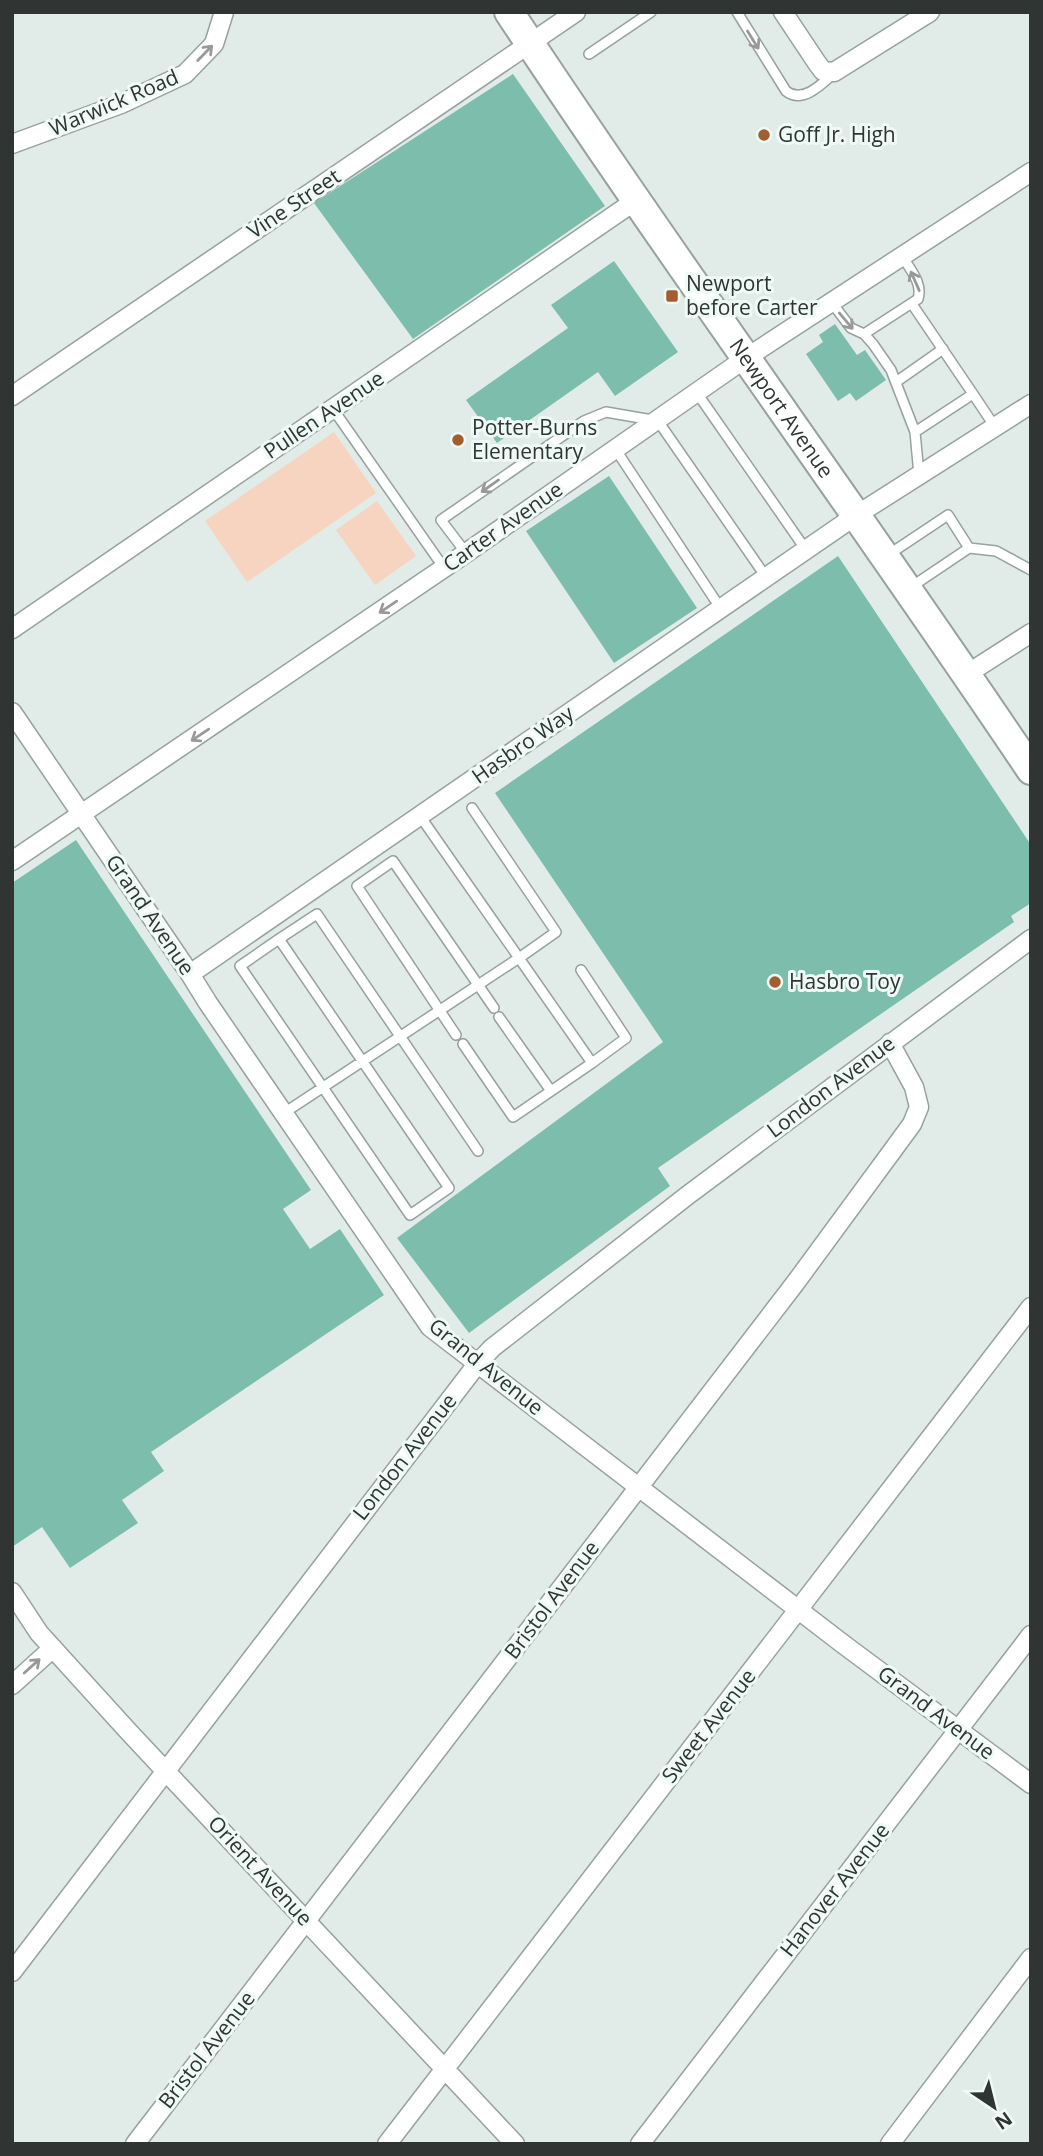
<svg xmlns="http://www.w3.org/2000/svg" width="1043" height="2156" viewBox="0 0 1043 2156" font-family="'Open Sans',sans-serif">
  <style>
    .green { fill: #f6d4c0 }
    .building { fill: #7cbdab }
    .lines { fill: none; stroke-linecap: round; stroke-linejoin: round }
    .lane-casing { stroke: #97a19e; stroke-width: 12 }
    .street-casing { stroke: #97a19e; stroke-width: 21 }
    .primary-casing { stroke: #97a19e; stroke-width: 32 }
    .lane { stroke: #fff; stroke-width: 9 }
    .street { stroke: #fff; stroke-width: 18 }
    .primary { stroke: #fff; stroke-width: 28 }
    .oneway { stroke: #989a99 }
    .poi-dot { fill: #a25e2f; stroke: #eefaf6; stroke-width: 2.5 }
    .labels { text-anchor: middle; stroke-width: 6; stroke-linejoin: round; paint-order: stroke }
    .street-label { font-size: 21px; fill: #303533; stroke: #eefaf6 }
    .poi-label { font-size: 21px; fill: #303533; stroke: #eefaf6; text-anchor: start }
  </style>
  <rect width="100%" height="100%" fill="#e1ece9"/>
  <path class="green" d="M334,432L376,493L247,582L205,521Z
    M377,501L416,556L375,585L336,530Z"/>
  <path class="building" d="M513,74L605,206L413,339L314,203Z
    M614,261L678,352L615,396L598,372L497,443L466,400L568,328L551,305Z
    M835,324L857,355L865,350L886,380L856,401L850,393L838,401L806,354L823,342L819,335Z
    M609,476L697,608L614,663L526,531Z
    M838,556L1031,845V903L1011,916L1014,922L658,1168L670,1186L469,1333L397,1238L663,1042L495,793Z
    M76,840L311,1190L283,1209L310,1249L340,1229L384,1295L151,1452L164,1471L122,1500L138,1523L70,1568L42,1527L12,1547V883Z"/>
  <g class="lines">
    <defs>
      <path id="lane" d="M737,12L786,91C802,104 821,85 833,74
        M589,54L651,12
        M832,303L851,328L864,334L873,344L891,370L915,432L973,394L912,304
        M864,334L918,299C923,283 910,270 903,257
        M896,382L943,349
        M697,393L806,550
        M973,394L995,427
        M333,409L444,568
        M915,432L919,475
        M616,450L721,609
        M969,548L996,551L1031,570
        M466,553L441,520L584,421L606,412L658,421L766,577
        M888,555L948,515L969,548L911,587
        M472,808L556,932L519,958L592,1063L626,1038L581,970
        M279,939L240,966L410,1215L449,1188L279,939L317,914L478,1151
        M499,1017L551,1091
        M456,1035L357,886L393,861L494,1008
        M463,1044L513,1117L592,1063
        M284,1113L519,958L420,816"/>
      <path id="street" d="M783,12L817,63L823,71L834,72L930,12
        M12,144L121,104L185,74L214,44L224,12
        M12,396L576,12
        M12,629L635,201
        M967,674L1031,633
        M12,712L190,974L208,1003L430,1327L843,1644L1031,1784
        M12,861L466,553L746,358L1031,172
        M190,974L855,516L1031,404
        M12,1592L39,1633L128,1731L515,2144
        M12,1685L53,1648
        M12,1972L478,1363L492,1348L688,1195L1031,939
        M135,2144L796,1282L912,1124L919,1107L914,1087L890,1043
        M387,2144L1031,1307
        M640,2144L1031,1635
        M890,2144L1031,1958"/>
      <g id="primary">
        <path id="s1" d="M509,12C678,268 860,515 1031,770"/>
      </g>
    </defs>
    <use href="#lane" class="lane-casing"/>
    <use href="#street" class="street-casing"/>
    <use href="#primary" class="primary-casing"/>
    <use href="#lane" class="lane"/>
    <use href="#street" class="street"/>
    <use href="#primary" class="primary"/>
  </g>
  <defs><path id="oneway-shaft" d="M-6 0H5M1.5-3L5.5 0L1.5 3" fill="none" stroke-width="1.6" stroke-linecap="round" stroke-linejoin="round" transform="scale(1.75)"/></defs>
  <g class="oneway">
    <use href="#oneway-shaft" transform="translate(753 40) rotate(58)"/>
    <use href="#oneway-shaft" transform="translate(205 53) rotate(-46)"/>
    <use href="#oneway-shaft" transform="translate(915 281) rotate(-114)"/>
    <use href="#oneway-shaft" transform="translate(846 321) rotate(50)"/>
    <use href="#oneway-shaft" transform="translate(490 486) rotate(145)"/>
    <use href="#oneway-shaft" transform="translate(388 607) rotate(146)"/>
    <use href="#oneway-shaft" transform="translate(200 735) rotate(146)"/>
    <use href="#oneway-shaft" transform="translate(32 1666) rotate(-42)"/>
  </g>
  <g class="poi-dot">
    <circle cx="764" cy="135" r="7"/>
    <rect x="665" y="289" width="14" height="14" rx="3.5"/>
    <circle cx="458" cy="440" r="7"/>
    <circle cx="775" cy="982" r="7"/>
  </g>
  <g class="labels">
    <g class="street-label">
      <text transform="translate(114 103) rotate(-23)" y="7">Warwick Road</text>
      <text transform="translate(294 204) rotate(-34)" y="7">Vine Street</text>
      <text dy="7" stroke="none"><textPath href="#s1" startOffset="481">Newport Avenue</textPath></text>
      <text transform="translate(324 415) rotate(-34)" y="7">Pullen Avenue</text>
      <text transform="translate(503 527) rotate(-35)" y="7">Carter Avenue</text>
      <text transform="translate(523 745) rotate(-35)" y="7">Hasbro Way</text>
      <text transform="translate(150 915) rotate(56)" y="7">Grand Avenue</text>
      <text transform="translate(831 1087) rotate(-37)" y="7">London Avenue</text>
      <text transform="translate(486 1367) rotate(39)" y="7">Grand Avenue</text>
      <text transform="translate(405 1457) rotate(-52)" y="7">London Avenue</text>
      <text transform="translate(552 1600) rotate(-53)" y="7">Bristol Avenue</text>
      <text transform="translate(936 1713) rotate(37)" y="7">Grand Avenue</text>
      <text transform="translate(709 1726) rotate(-52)" y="7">Sweet Avenue</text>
      <text transform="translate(260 1871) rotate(47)" y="7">Orient Avenue</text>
      <text transform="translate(835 1890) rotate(-52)" y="7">Hanover Avenue</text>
      <text transform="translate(207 2050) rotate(-52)" y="7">Bristol Avenue</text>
    </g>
    <g class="poi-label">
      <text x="778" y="142">Goff Jr. High</text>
      <text x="686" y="291">Newport<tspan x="686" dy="24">before Carter</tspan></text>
      <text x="472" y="435">Potter-Burns<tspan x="472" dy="24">Elementary</tspan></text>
      <text x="789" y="989">Hasbro Toy</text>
    </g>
  </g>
  <rect width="1043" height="2156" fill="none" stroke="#303533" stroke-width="28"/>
  <g transform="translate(994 2107) rotate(145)" stroke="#eefaf6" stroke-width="5" paint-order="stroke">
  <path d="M0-5L12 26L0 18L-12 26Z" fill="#303533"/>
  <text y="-10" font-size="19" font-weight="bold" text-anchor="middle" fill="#303533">N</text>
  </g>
</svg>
